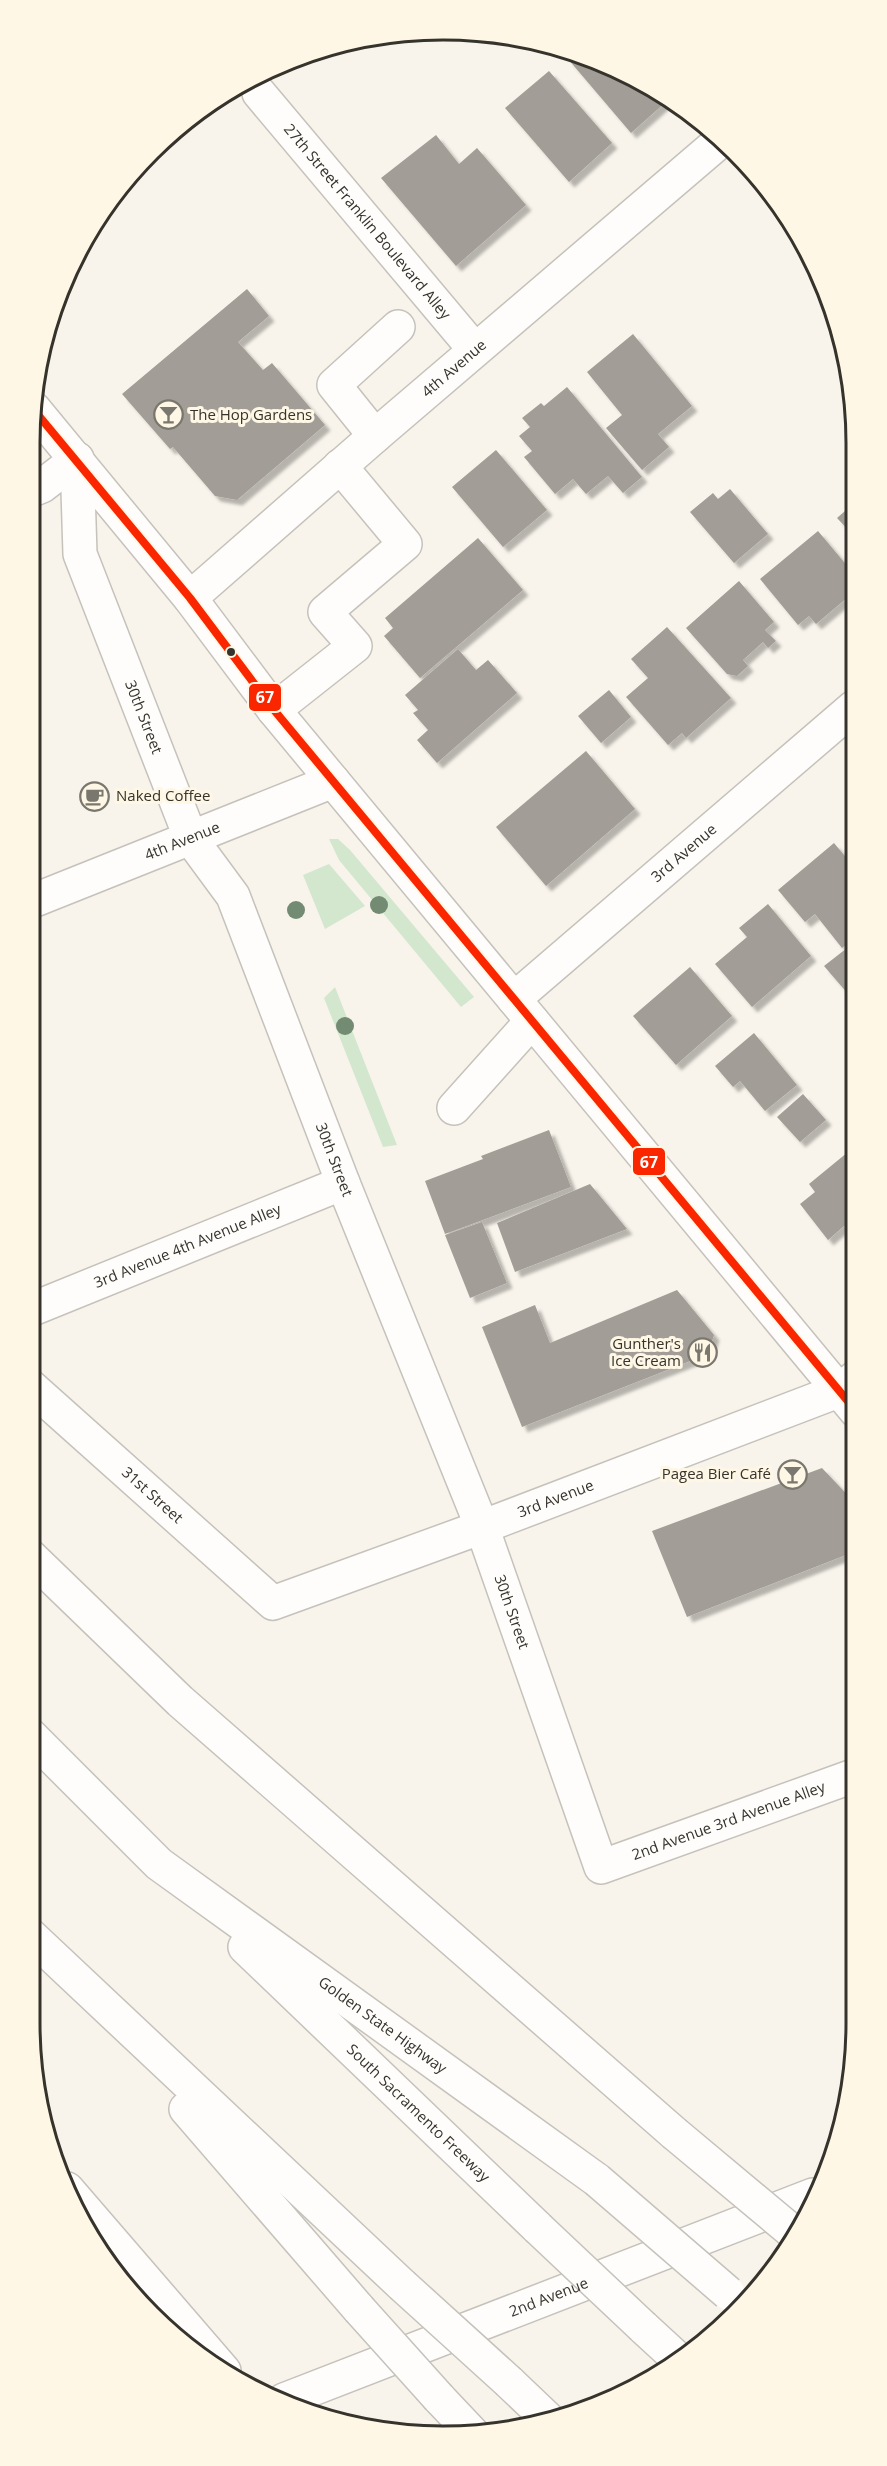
<svg xmlns="http://www.w3.org/2000/svg" width="887" height="2466" viewBox="0 0 887 2466" font-family="'Open Sans',sans-serif">
  <style>
    .green { fill: #d3e7ce }
    .building { fill: #a29e97; filter: url(#shadow) }
    .lines { fill: none; stroke-linecap: round; stroke-linejoin: round }
    .minor-casing { stroke: #c5c2bb; stroke-width: 36 }
    .major-casing { stroke: #c5c2bb; stroke-width: 36 }
    .highway-casing { stroke: #c5c2bb; stroke-width: 36 }
    .minor { stroke: #fefdfc; stroke-width: 33 }
    .major { stroke: #fefdfc; stroke-width: 33 }
    .highway { stroke: #fefdfc; stroke-width: 33 }
    .highway-bridge-casing { stroke: #c5c2bb; stroke-width: 36; stroke-linecap: butt }
    .highway-bridge { stroke: #fefdfc; stroke-width: 33 }
    .bus-1-casing { stroke: #fef7e5; stroke-width: 12 }
    .bus-1 { stroke: #fa2600; stroke-width: 8 }
    .tree { fill: #738a73 }
    .bus-dot { fill: #36332c; stroke: #fef7e5; stroke-width: 2 }
    .labels { text-anchor: middle; stroke-width: 6; stroke-linejoin: round; paint-order: stroke }
    .street-label { font-size: 15px; fill: #36332c; stroke: #fef7e5 }
    .poi-label { font-size: 15px; fill: #36332c; stroke: #fef7e5; text-anchor: start }
    .rim { fill: none; stroke: #36332c; stroke-width: 3 }
    .line-badge { stroke: #fef7e5; stroke-width: 2 }
    .badge-label { font-size: 16px; text-anchor: middle; font-weight: bold; fill: #fff }
  </style>
  <defs>
    <filter id="shadow"><feDropShadow dx="5.5" dy="5.5" stdDeviation="1.5" flood-color="#0004"/></filter>
  </defs>
  <rect width="100%" height="100%" fill="#f8f4eb"/>
  <path class="green" d="M329,839H338L350,850L474,997L461,1007L339,860Z
    M329,864L365,906L325,929L303,875Z
    M335,987L397,1145L383,1147L324,998Z"/>
  <path class="building" d="M574,54L651,86L667,101L631,133L568,59Z
    M549,71L612,143L569,182L505,108Z
    M436,135L459,164L477,148L526,205L456,266L381,178Z
    M247,289L269,316L238,342L263,370L272,363L325,425L237,500L215,496L173,447L170,449L122,394Z
    M633,334L692,406L658,434L669,447L642,470L606,428L622,415L587,372Z
    M567,387L642,477L623,493L608,476L586,494L573,479L555,494L524,457L532,451L519,436L530,427L522,418L541,403L544,406Z
    M496,450L547,510L503,547L452,487Z
    M730,489L768,534L734,563L690,512L713,493L718,499Z
    M854,503V536L837,518Z
    M818,531L854,574V592L816,624L809,616L798,625L760,579Z
    M478,538L523,590L420,678L384,636L393,628L385,618Z
    M739,581L774,622L765,630L776,641L768,648L763,642L743,660L748,666L737,676L727,674L686,628Z
    M667,627L731,698L686,738L682,733L668,745L626,697L648,678L631,659Z
    M458,649L476,670L488,660L517,693L437,763L417,740L428,730L413,713L418,710L405,695Z
    M609,690L631,717L601,743L578,716Z
    M586,751L635,809L546,886L496,827Z
    M834,843L854,867L855,945L851,941L842,948L815,914L805,922L778,890Z
    M768,904L811,956L752,1007L715,964L747,937L739,928Z
    M847,948L855,957V1002L824,966Z
    M690,967L732,1016L676,1065L633,1016Z
    M754,1033L797,1085L765,1111L740,1081L733,1087L715,1066Z
    M803,1094L826,1120L800,1142L777,1117Z
    M549,1130L571,1187L445,1234L425,1181L483,1159L481,1156Z
    M848,1152L855,1161V1228L849,1232L844,1226L828,1240L800,1204L815,1192L809,1184Z
    M590,1184L627,1229L515,1272L497,1223Z
    M482,1222L507,1283L470,1298L445,1235Z
    M677,1290L714,1335L708,1354L522,1427L482,1327L535,1305L550,1343Z
    M822,1468L856,1504V1551L687,1617L652,1531Z"/>
  <g class="lines">
    <defs>
      <g id="minor">
        <path id="s1" d="M259,93L475,350"/>
        <path d="M375,436L334,385L398,327"/>
        <path id="s2" d="M77,459L80,554L191,839L233,896L343,1183L482,1527L601,1867L856,1775"/>
        <path d="M30,491L42,486L77,459"/>
        <path id="s3" d="M190,598L375,436L719,142"/>
        <path d="M274,710L355,646L325,612L405,544L340,466"/>
        <path id="s4" d="M30,902L333,781"/>
        <path id="s5" d="M514,999L854,707"/>
        <path d="M454,1108L532,1021"/>
        <path id="s6" d="M30,1310L343,1183"/>
        <path id="s7" d="M30,1386L273,1603L482,1527L838,1391L856,1377"/>
        <path id="s8" d="M284,2400L813,2195"/>
      </g>
      <path id="major" d="M34,409L190,598L274,710L856,1411"/>
      <g id="highway">
        <path d="M30,1556L180,1701L674,2133"/>
        <path id="s9" d="M30,1735L159,1864L597,2180"/>
        <path d="M30,1935L402,2285"/>
        <path id="s10" d="M245,1947L538,2228"/>
        <path d="M186,2109L359,2309"/>
        <path d="M67,2189L224,2371"/>
        <path d="M643,2327L680,2361"/>
        <path d="M509,2382L551,2422"/>
        <path d="M439,2398L474,2435"/>
      </g>
    </defs>
    <use href="#minor" class="minor-casing"/>
    <use href="#major" class="major-casing"/>
    <use href="#highway" class="highway-casing"/>
    <use href="#minor" class="minor"/>
    <use href="#major" class="major"/>
    <use href="#highway" class="highway"/>
    <defs>
      <path id="highway-bridge" d="M674,2133L795,2234
        M597,2180L728,2293
        M538,2228L643,2327
        M402,2285L509,2382
        M359,2309L439,2398"/>
    </defs>
    <use href="#highway-bridge" class="highway-bridge-casing"/>
    <use href="#highway-bridge" class="highway-bridge"/>
    <defs>
      <path id="bus-1" d="M34,410L190,598L274,710L856,1411"/>
    </defs>
    <use href="#bus-1" class="bus-1-casing"/>
    <use href="#bus-1" class="bus-1"/>
  </g>
  <g class="tree">
    <circle cx="379" cy="905" r="9"/>
    <circle cx="296" cy="910" r="9"/>
    <circle cx="345" cy="1026" r="9"/>
  </g>
  <defs>
    <symbol id="bar-ring" viewBox="-11 -11 22 22"><circle r="9.5" fill="#fef7e5" stroke="#7a776f" stroke-width="1.5"/><path d="M-6-5H6L.8 .8V4.5H3.5V6h-7V4.5H-.8V.8Z" fill="#7a776f"/></symbol>
    <symbol id="cafe-ring" viewBox="-11 -11 22 22"><circle r="9.5" fill="#fef7e5" stroke="#7a776f" stroke-width="1.5"/><path d="M-5.5-4.5H6V0H3Q3 3.5 0 3.5H-2.5Q-5.5 3.5-5.5 0ZM3-3.2v2h1.7v-2ZM-6 4.5H4V6H-6Z" fill="#7a776f"/></symbol>
    <symbol id="restaurant-ring" viewBox="-11 -11 22 22"><circle r="9.5" fill="#fef7e5" stroke="#7a776f" stroke-width="1.5"/><path d="M-5-6h1v4h1v-4h1v4h1v-4h1v5L-1.5 .5V6h-2V.5L-5-1ZM5-6V6H3V1.5H1.5Q1.5-4 5-6Z" fill="#7a776f"/></symbol>
  </defs>
  <g fill-rule="evenodd">
    <use href="#bar-ring" x="152" y="398" width="33" height="33"/>
    <use href="#cafe-ring" x="78" y="780" width="33" height="33"/>
    <use href="#restaurant-ring" x="686" y="1336" width="33" height="33"/>
    <use href="#bar-ring" x="776" y="1458" width="33" height="33"/>
  </g>
  <circle class="bus-dot" cx="231" cy="652" r="5"/>
  <g class="labels">
    <g class="street-label">
      <text dy="5" stroke="none"><textPath href="#s1" startOffset="168">27th Street Franklin Boulevard Alley</textPath></text>
      <text dy="5" stroke="none"><textPath href="#s3" startOffset="350">4th Avenue</textPath></text>
      <text dy="5" stroke="none"><textPath href="#s2" startOffset="270">30th Street</textPath></text>
      <text dy="5" stroke="none"><textPath href="#s4" startOffset="164">4th Avenue</textPath></text>
      <text dy="5" stroke="none"><textPath href="#s5" startOffset="224">3rd Avenue</textPath></text>
      <text dy="5" stroke="none"><textPath href="#s2" startOffset="754">30th Street</textPath></text>
      <text dy="5" stroke="none"><textPath href="#s6" startOffset="170">3rd Avenue 4th Avenue Alley</textPath></text>
      <text dy="5" stroke="none"><textPath href="#s7" startOffset="164">31st Street</textPath></text>
      <text dy="5" stroke="none"><textPath href="#s7" startOffset="627">3rd Avenue</textPath></text>
      <text dy="5" stroke="none"><textPath href="#s2" startOffset="1240">30th Street</textPath></text>
      <text dy="5" stroke="none"><textPath href="#s2" startOffset="1646">2nd Avenue 3rd Avenue Alley</textPath></text>
      <text dy="5" stroke="none"><textPath href="#s9" startOffset="458">Golden State Highway</textPath></text>
      <text dy="5" stroke="none"><textPath href="#s10" startOffset="240">South Sacramento Freeway</textPath></text>
      <text dy="5" stroke="none"><textPath href="#s8" startOffset="284">2nd Avenue</textPath></text>
    </g>
    <g class="poi-label">
      <text x="190" y="420">The Hop Gardens</text>
      <text x="116" y="801">Naked Coffee</text>
      <text x="681" y="1349" text-anchor="end">Gunther's<tspan x="681" dy="17">Ice Cream</tspan></text>
      <text x="771" y="1479" text-anchor="end">Pagea Bier Café</text>
    </g>
  </g>
  <path d="M0 0H887V2466H0ZM443 40H443A403 403 0 0 1 846 443V2023A403 403 0 0 1 443 2426H443A403 403 0 0 1 40 2023V443A403 403 0 0 1 443 40Z" fill="#fef7e5" fill-rule="evenodd"/>
  <path class="rim" d="M443 40H443A403 403 0 0 1 846 443V2023A403 403 0 0 1 443 2426H443A403 403 0 0 1 40 2023V443A403 403 0 0 1 443 40Z"/>
  <g class="line-badge">
    <rect x="248" y="683" width="34" height="29" rx="6" fill="#fa2600"/>
    <rect x="632" y="1147" width="34" height="29" rx="6" fill="#fa2600"/>
  </g>
  <g class="badge-label">
    <text x="265" y="703">67</text>
    <text x="649" y="1168">67</text>
  </g>
</svg>
